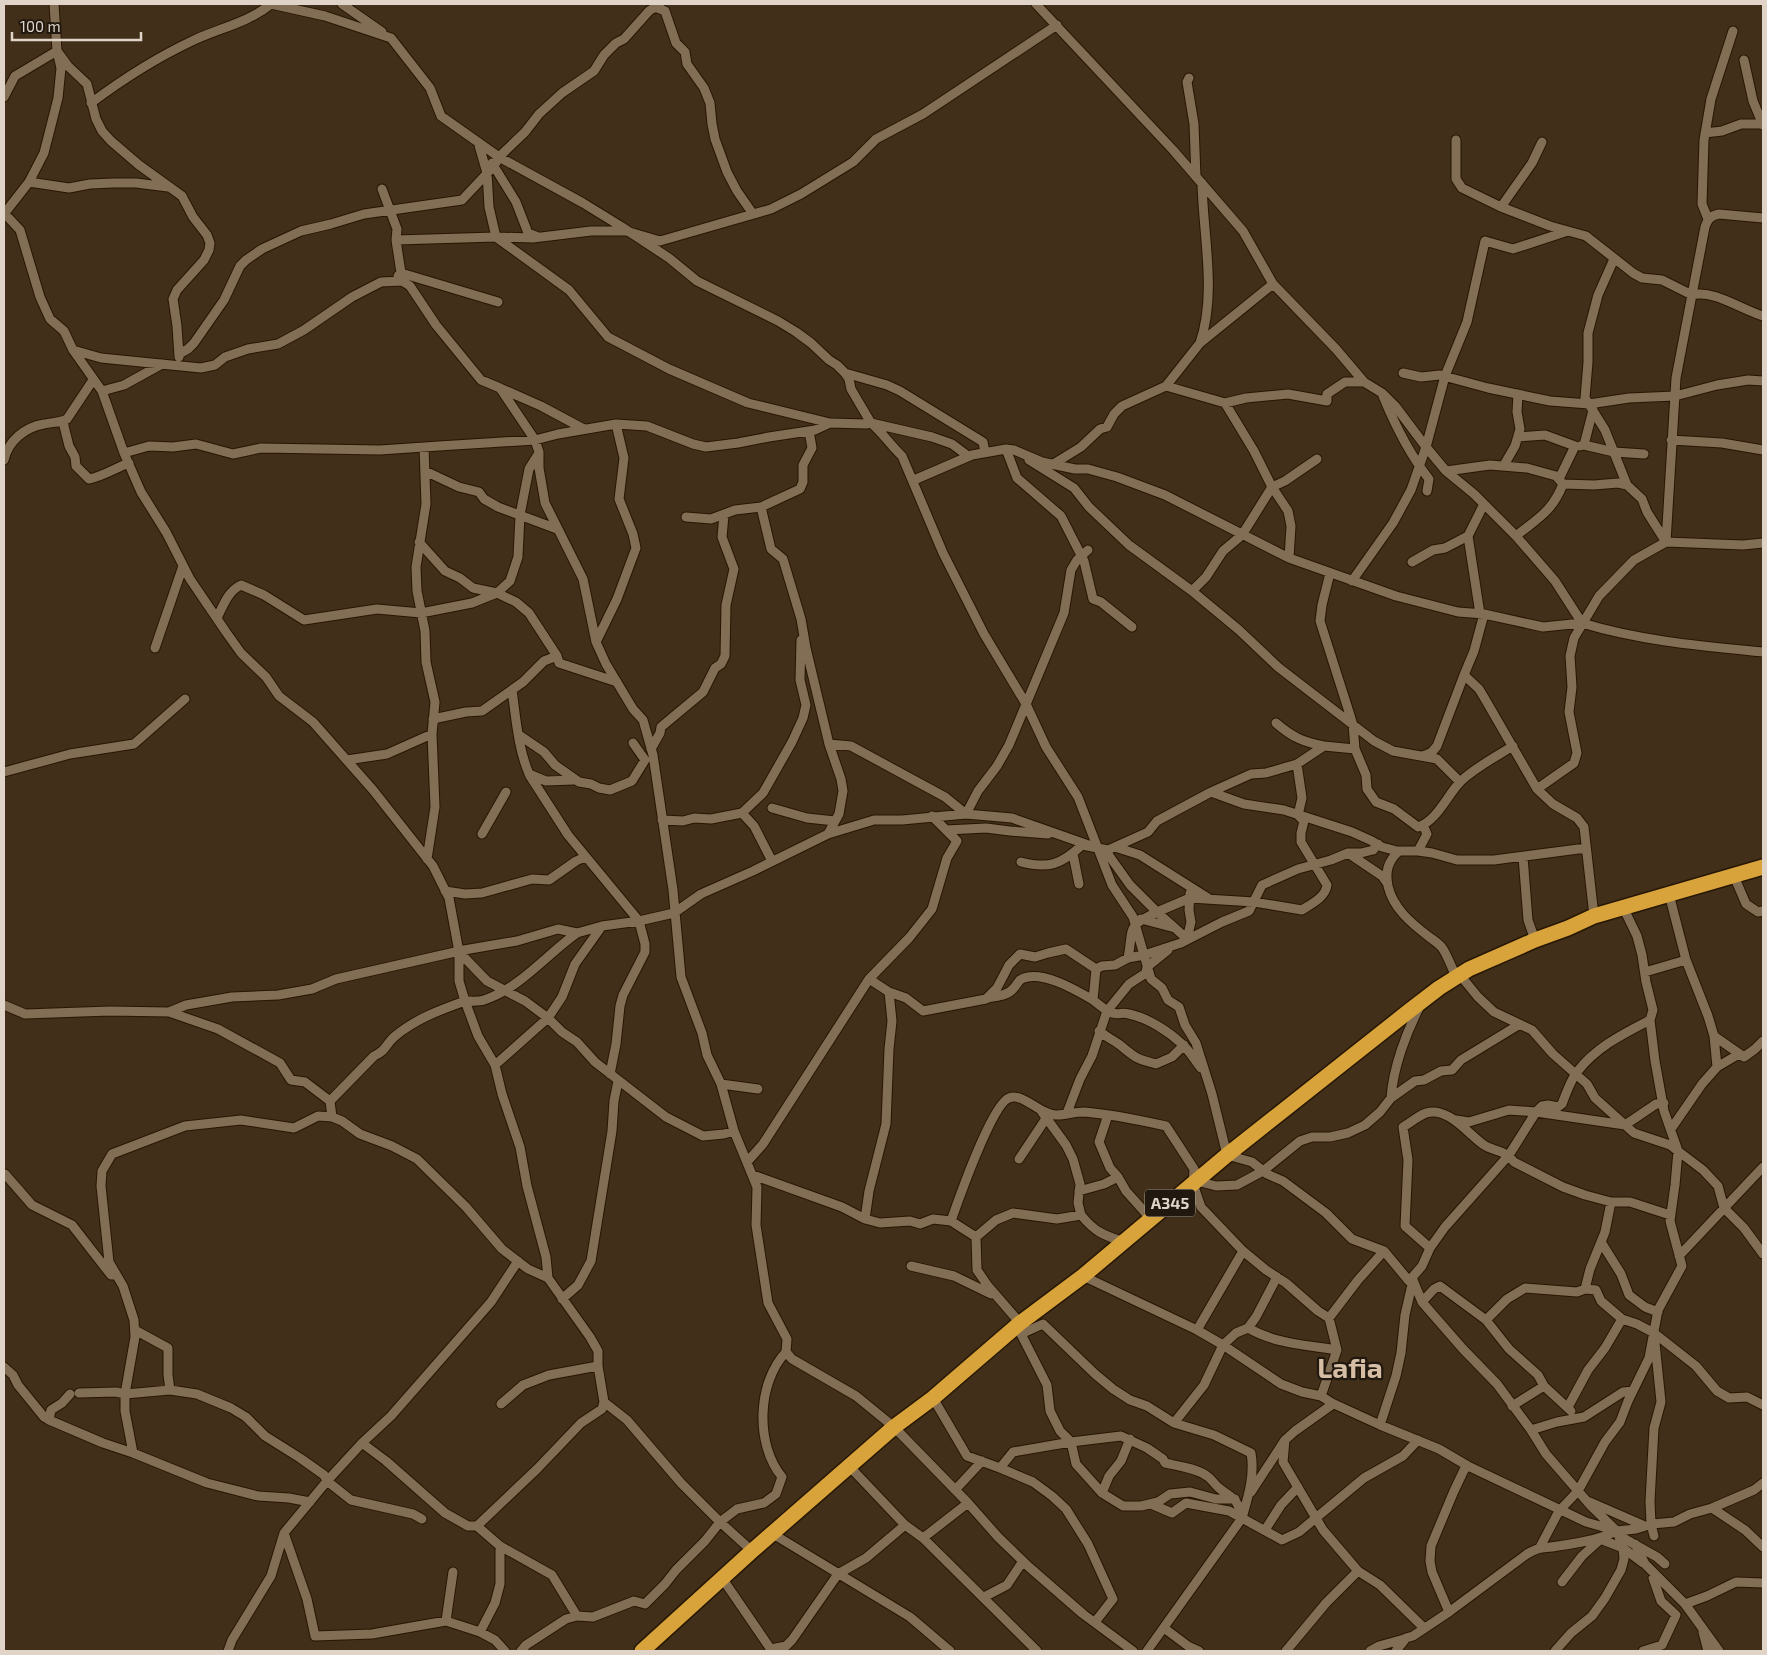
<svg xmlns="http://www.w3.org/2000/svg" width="1767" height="1655" viewBox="0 0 1767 1655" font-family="'Exo 2',sans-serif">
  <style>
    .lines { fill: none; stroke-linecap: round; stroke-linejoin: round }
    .street-casing { stroke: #271702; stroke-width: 11 }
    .highway-casing { stroke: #271702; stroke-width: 18 }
    .street { stroke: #826d55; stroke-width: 9 }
    .highway { stroke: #d7a33a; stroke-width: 15 }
    .labels { text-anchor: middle; stroke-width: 4.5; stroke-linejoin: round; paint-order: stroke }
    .shield { fill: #21190f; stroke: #a69c90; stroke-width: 1 }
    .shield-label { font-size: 16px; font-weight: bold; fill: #dfd4c7 }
    .town-label { font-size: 28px; font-weight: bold; fill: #d5bea4; stroke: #21190f }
  </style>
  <rect width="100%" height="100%" fill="#412f19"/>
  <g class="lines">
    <defs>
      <path id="street" d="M54,4L57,51L68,66L87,84L96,119L102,131L111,141L139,165L182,196L193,217L207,235L210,243L209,250L204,260L177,290L173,299L177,326L179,357
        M271,4L325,16L391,38L430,88L441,116L499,157L583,203L622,227L669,258L697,281L778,321L796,332L811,343L829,360L837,365L845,373L887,385L900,391L983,442L985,452
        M342,4L382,32
        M1036,4L1173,150L1243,231L1273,284L1336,349L1364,382L1382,393L1396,407L1426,447L1446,471L1474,494L1516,536L1555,581L1582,623C1641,641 1702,646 1763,652
        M655,7L665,11L676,43L685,52L687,64L704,88L710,103L712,124L715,139L727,172L737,191L753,214
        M1744,60L1753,101L1763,125
        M1189,78L1187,82L1194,124L1196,177
        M4,97L15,76L57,51L61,68L58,98L44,153L29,182L4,214
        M91,103C123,79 156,58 192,41C219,28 248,23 271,4
        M1705,133L1722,131L1741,124H1763
        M1456,140V179L1462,188L1501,207L1550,226L1586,236L1633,273L1642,278L1662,280L1692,295C1713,289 1742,310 1763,316
        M478,142L487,173L489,207L496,237L569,290L608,337L669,369L748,403L830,423
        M492,163L516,202L528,233L538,237
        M29,182L69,188L90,184L114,183H136L168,187
        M382,189L397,229L396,240L401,273L398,276
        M1501,207L1532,163L1542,142
        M4,213L20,230L40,297L50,319L64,331L73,350L101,358L201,368L215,365L225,357L248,349L278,344L304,330L352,297L381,282L402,281L410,286L436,325L481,380L500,388L535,440L539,452V468L545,503L583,579L596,642L606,664L633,709L643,720L653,755L673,890L681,977L702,1033L707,1055L721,1084L734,1131L757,1187L756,1225L768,1303L787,1339L786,1352L792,1359L856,1396L894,1427L968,1503L998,1537L1029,1567L1083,1614L1133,1651
        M1708,219L1702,204L1704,140L1711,99L1733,31
        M396,240L496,237L533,238L591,231H626L660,241L771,209L801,194L853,162L876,139L923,114L1057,25
        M1614,259L1598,295L1588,333V362L1585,398L1605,430L1627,485
        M401,273L498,302
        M1200,343C1217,293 1203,235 1202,183
        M73,350L102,391L124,453L141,492L166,532L190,579L226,632L241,653L266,677L279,696L313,722L373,790L433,866L449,898L459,952V981L465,1001C440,1010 415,1019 394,1037C385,1045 387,1050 374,1056L330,1101L332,1117
        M179,354L188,349L194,343L224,300L240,266L246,260L262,249L301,231L331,224L364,214L462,200L494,166L500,156L525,132L539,114L562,93L594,71L604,55L616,43L624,39L649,11L660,4
        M845,373L849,379L851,389L871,423L932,437L952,444L968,456
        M1403,373L1421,377L1440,375L1488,388L1550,401L1589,404L1629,398L1675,396L1717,385L1748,380L1763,381
        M1166,386L1225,403L1246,398L1288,394L1327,401V394L1345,382H1364
        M500,388L541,406L584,429
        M102,391L124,385L162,364
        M1383,396C1395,425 1410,455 1429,479L1427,491
        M1225,403L1254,451L1272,487L1288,511L1291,526L1289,558
        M63,422L69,446L75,457L76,466L89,479C104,476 115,468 129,463
        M1518,437L1545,435L1575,446L1559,479
        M1671,440L1722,443L1763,450
        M1584,445L1614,452L1644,454
        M1580,446L1584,445L1593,410
        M424,447L426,504L416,567L417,591L425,631L426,662L435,702L432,734L435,807L427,859
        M1006,449L1017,478L1061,516L1084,561L1093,599L1101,602L1132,627
        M124,453L149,446L173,447L196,444L233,454L261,448L380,450L439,446L535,440L558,434L616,424L647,426L693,444L706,447L738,443L769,437L815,430L830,423L867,424L871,423C883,433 891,446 902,456L943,553L984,634L1026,704L1046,747L1078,797L1112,885L1133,917L1151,979L1162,988L1168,1000L1179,1007L1185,1025L1196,1043L1212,1094L1227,1155L1252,1162L1267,1174L1283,1181L1326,1213L1352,1239L1384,1251L1409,1281L1413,1280L1422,1302L1463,1349L1497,1384L1531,1430L1546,1454L1591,1506L1625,1539L1657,1557L1665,1564
        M4,460C8,441 25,427 44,424C52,422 60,423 67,419L93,380
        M1029,460L1074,488L1089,507L1129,545L1192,591L1239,630L1278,667L1374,741L1393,751L1437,759L1460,782
        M1055,463L1081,447L1100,429L1107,427L1114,414L1122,406L1166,386L1200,343L1273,284
        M1504,465L1515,446L1520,429L1517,412L1518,394
        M425,471L459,487L479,492L484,499L498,507L557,529
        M1446,471L1490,465L1527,468L1556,476L1563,484L1594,485L1618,483L1627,485L1642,499L1647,512L1666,542
        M914,480L972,455L1006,449L1014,450L1042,462L1075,469H1088L1117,477L1165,495L1289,558L1396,596L1458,612L1484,614L1543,627L1582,623
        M761,507L771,549L783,559L801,619L806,648L829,744L841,779L843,791L839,814L828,834
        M686,517L711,519L735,510L761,507L800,489L803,482V465L812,448L809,431
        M1516,536C1538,518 1552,512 1563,484
        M419,542L445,571L460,578L473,588L497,593L516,602L529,613L557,656L559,663L617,682
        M1666,542L1676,378L1705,227C1708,219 1710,216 1719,214L1763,218
        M1412,562L1433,550L1445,548L1468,536
        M1330,573L1322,605L1320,621L1349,712L1353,725L1355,749L1366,775L1367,789L1376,802L1394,809L1418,827C1438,820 1447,795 1461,781C1476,767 1495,757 1513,746
        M1352,581L1393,523L1411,490L1426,447L1445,376L1467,322L1485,241L1513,249L1568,231
        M1192,591L1206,577L1223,551L1242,535L1272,487L1285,481L1317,459
        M1480,614L1468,536L1484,504
        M1484,614L1474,651L1464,675L1479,689L1485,699L1537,789L1553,804L1577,818L1584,827L1594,916
        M217,618C223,606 228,591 241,585L264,595L304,620L377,609L421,613L472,603L497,593L510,581L518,557L520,515L529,469L539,453
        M596,642L617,599L636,548L633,534L619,499L624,458L616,424
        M155,648L183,566
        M512,690C516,718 518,750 530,776L568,835L639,921L645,944V952L623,995L620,1006L616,1044L610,1074
        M433,719L466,712L482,711L523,682L544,661L557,656
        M1276,723C1292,737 1303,742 1324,746
        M519,735L544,752L555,765L579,782L591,784L599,788L610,790L632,781L645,760L633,743
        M829,744L851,746L945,797L966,814
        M651,749L660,733L661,727L703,692L715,668L721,664L725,656L726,605L734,569L722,537L724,515
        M1423,756L1432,752L1437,746L1464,675
        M347,760L387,754L432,734
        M1297,764L1302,798L1298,815
        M4,772L70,754L134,744L185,699
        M529,774L546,781L574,780
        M1537,789L1574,763L1577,753L1569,712L1572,687L1570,656L1574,638L1599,596L1634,560L1666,542L1743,545L1763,543
        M1211,792L1244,804L1284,810L1352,832L1372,841L1382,847L1397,851H1418L1432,853L1457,860H1494L1586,848
        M772,808L807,818L835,821
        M742,813L754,826L772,861
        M966,814L978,791L997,766L1009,745L1064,613L1071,570L1077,560L1088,550
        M662,820L683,821L694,818L711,819L742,813L763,793L792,742L803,718L806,705L800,680L801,640
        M946,830L986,828L1010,831L1048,834
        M482,834L506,792
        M1115,847L1140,855L1208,898
        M1105,850L1130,885L1157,912L1190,898L1254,902L1302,910C1311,904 1326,897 1327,885L1301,842V833L1304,821L1298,815
        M1399,851C1388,861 1385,871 1388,886C1393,908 1411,923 1428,936C1433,940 1440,944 1443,949C1448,957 1452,968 1456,977
        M1418,851L1427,834L1423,825
        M1348,853L1382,876L1387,883
        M1073,854L1079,884
        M1523,857L1528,920L1535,940
        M1021,862C1048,869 1061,865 1082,845L1108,850L1148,832L1157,821L1211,792L1251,774L1266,773L1297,764L1324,746L1355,749
        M1734,876L1746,904L1758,912L1763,911
        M445,891L465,894L482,893L532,879L549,880L576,861L585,857
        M1669,894L1686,960L1708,1016L1714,1036L1744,1057L1755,1049L1763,1041
        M1141,919L1175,928L1187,939
        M1187,939L1191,922L1189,910L1190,893
        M1168,950L1147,967L1146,973L1129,984L1107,1011C1119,1017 1120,1011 1129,1014C1148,1018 1168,1031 1182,1044C1190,1051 1195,1061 1201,1068
        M459,952L487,981L525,1001L548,1018L562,1032L577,1042L595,1062L666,1117L703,1136L724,1134L734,1131
        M1128,958C1134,928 1125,927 1157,912L1175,928
        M1096,969L1102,966L1115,965L1128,958L1144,955L1181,943L1222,922L1249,911L1262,885L1298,869L1331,860L1348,853H1361L1373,850L1378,844
        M1645,972L1686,960
        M1460,975L1478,997L1494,1012L1532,1030L1553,1054L1587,1084L1595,1098L1634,1133L1670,1145L1703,1170L1718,1186L1724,1208L1744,1228L1763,1254
        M869,979L889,992L906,998L923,1011L986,999L997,988L1009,965L1020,954L1035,957L1048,953L1066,949L1096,969
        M988,998C997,996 1007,996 1013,989C1016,986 1018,982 1020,980C1039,968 1076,990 1093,1000
        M4,1005L25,1014L110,1011L169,1012L218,1029L280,1063L291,1080L305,1082L330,1101
        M169,1012L186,1005L232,997L278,995L312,989L336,979L464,950L517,941L558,929L577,933L602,926L639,921L674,913L701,894L753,871L828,834L874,820H902L966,814L1012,818L1097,848
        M1099,1031C1106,1037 1114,1040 1120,1045C1136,1058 1136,1059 1156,1064L1172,1057L1184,1045
        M495,1065L548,1018L562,997L575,964L602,926
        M1717,1067L1739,1054
        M721,1084L758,1089
        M1391,1098C1393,1068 1406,1033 1420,1006
        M1042,1112L1066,1145L1073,1159L1080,1184L1078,1203L1081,1215
        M1067,1113L1080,1079L1092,1056L1107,1011L1093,1000L1096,969
        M1108,1115L1099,1142L1110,1168L1118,1177L1126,1191L1151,1219
        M1456,1120L1469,1122L1509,1110L1536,1112L1625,1125L1656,1104L1664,1103
        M1671,1129L1702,1084L1717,1067L1714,1036
        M1019,1159L1049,1114
        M747,1162L763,1144L869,979L909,938L932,909L947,858L957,841L932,816
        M5,1174L32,1205L72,1225L111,1275L116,1274
        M753,1175L842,1207L865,1219L880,1223L910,1221L920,1224L933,1219L951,1221L976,1237
        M1197,1181L1216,1186L1237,1185L1263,1171L1300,1141L1312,1137H1330L1348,1133L1365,1125L1380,1112L1391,1098L1415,1081L1424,1080L1441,1071L1452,1070L1461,1060L1520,1024
        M1079,1191L1104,1184L1118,1177
        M865,1219L869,1191L886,1124L889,1049L892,1021L889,992
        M951,1221C958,1201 992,1104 1009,1098C1023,1092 1041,1116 1057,1115C1066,1115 1074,1112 1084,1112C1111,1114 1139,1120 1166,1126L1194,1169L1193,1184L1201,1207L1243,1251L1266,1270L1286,1283L1318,1311L1329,1318L1337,1350L1321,1396
        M976,1237L977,1270L988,1286L1020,1323L1021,1334L1047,1385L1050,1411L1060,1431L1071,1442L1076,1464L1102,1493L1123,1506H1141L1158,1502L1170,1494L1190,1492L1216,1499H1235
        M976,1237L996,1220L1013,1213L1057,1219L1081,1215C1095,1232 1103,1235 1124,1242
        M1601,1242L1621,1274L1629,1295L1645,1307L1658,1312
        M1430,1248L1405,1226L1408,1160L1403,1127C1410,1123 1418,1116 1426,1113C1448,1106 1468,1134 1484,1145C1495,1152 1506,1150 1514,1162L1563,1187L1585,1195L1611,1202H1630L1670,1215
        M1679,1256L1763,1167
        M911,1266L954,1276L991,1294
        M1083,1276L1197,1330L1223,1345L1281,1384L1302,1392L1321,1396L1332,1403L1380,1425L1439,1449L1468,1466L1586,1522L1617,1531L1636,1529L1652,1524L1674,1522L1690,1514L1712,1508L1754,1490L1763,1483
        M548,1278L546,1257L527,1186L520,1147L502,1094L495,1065L478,1036L465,1001C471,1001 478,1002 484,1000C519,989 547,954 577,933
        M1409,1281L1422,1266L1430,1248L1445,1227L1509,1155L1536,1112L1542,1106L1548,1105L1558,1107L1562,1104C1566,1094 1570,1081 1577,1072C1596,1047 1623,1034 1650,1020
        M1585,1289L1596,1290L1601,1301L1622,1319L1637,1324L1654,1333L1696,1366L1717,1391L1729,1398L1747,1397L1763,1405
        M562,1299L578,1285L591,1261L612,1131L614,1101L618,1081
        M1422,1302L1434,1289L1440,1286L1486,1320L1509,1349L1538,1375L1544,1386L1512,1406
        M1329,1318L1358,1280L1384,1251
        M1486,1320L1507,1299L1525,1288L1577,1292L1585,1289L1590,1269L1605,1232L1611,1202
        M1248,1328C1276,1344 1306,1345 1337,1350
        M135,1330L168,1348V1375L170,1390
        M1197,1330L1243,1251
        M1021,1334L1043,1324L1095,1374L1113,1389L1130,1400L1147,1406L1174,1423L1214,1435L1251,1453C1255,1475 1248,1497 1242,1518L1147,1651
        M4,1367L13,1375L18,1385L44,1417L49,1420
        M1544,1386L1571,1411
        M79,1393L116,1392L125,1394L170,1390L197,1394L231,1408L246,1417L265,1436L300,1458L324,1475L327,1481L351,1500L413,1514L422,1519
        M70,1394L62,1403L51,1410L49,1420L103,1443L133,1453L207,1483L258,1496L289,1498L310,1502
        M933,1398L967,1456L1000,1468L1033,1482L1052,1496L1066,1509L1088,1544L1113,1599L1095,1622
        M604,1402L627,1420L681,1483L720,1522L752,1551
        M501,1404L523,1385L549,1375L598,1366
        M1568,1407L1588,1370L1605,1348L1622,1319
        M1174,1423L1204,1385L1223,1345L1236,1333L1248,1328L1256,1317L1277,1277
        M1380,1425L1396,1376L1401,1353L1405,1315L1413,1280
        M1531,1430L1557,1422L1584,1417L1623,1392L1633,1391
        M1285,1440L1283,1462L1323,1530L1358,1571L1380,1585L1424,1628
        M362,1443L386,1461L445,1513L468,1526H477L500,1546L552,1575L577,1616
        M133,1453L125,1411V1394L135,1337L134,1320L123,1286L109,1262L101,1186L102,1171L112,1154L185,1126L241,1120L294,1128L318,1116L332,1117L342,1121L360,1134L392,1146L417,1159L466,1207L502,1249L528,1269L548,1278L590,1337L598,1351V1366L604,1402L602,1409L581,1423L537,1469L477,1526
        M850,1467L905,1525L923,1538L1037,1651
        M1000,1468L1013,1452L1071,1442L1121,1436L1147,1448L1163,1459L1165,1463C1178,1466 1196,1468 1207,1476C1212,1479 1214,1484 1219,1488C1234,1500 1237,1497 1242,1518
        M955,1490L982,1461
        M1251,1492L1285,1440L1295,1431L1333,1404
        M1102,1493L1109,1476L1121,1461L1130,1439
        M1590,1502L1645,1526
        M1151,1504L1172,1513L1186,1503L1229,1511L1282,1540L1299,1532L1364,1478L1403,1456L1418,1440
        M1712,1508L1745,1530L1763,1547
        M1265,1530L1281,1505L1298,1487
        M284,1533L307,1599L315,1636L372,1634L446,1621L480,1632L495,1640L505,1651
        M773,1534L910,1617L950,1651
        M1654,1536L1651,1524L1650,1501L1654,1428L1661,1402L1655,1343
        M923,1538L968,1503
        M1600,1539L1623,1548L1643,1563
        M1635,1544L1645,1564L1685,1604L1719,1651
        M1540,1547L1559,1511L1578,1491L1605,1442L1620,1422L1628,1401L1649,1358L1658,1310L1682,1266L1670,1221L1675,1185L1678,1151L1664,1111L1655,1061L1650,1020L1653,1010L1646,982L1642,955L1637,936L1623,907
        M722,1578L772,1651
        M1562,1582L1582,1556L1602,1538
        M984,1597L1007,1585L1023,1561
        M1685,1604L1707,1596L1736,1582L1763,1583
        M1449,1612L1432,1572L1430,1561L1431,1546L1454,1491L1464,1470L1468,1466
        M446,1621L453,1572
        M1164,1628L1188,1646L1199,1651
        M480,1632L495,1603L500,1584V1546
        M1703,1632L1708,1651
        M771,1649L786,1646L792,1640L838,1574L866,1558L905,1525
        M228,1651L232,1640L271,1576L284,1533L327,1481L362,1443L391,1416L491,1302L518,1261
        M521,1651L526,1645L566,1619L577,1616L593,1617L634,1601L645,1604L665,1584L676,1570L705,1541L720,1522L737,1509L764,1503L776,1494L782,1477C755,1444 757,1383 786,1352
        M1286,1651L1326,1603L1358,1571
        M1370,1651L1379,1646L1404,1639
        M1396,1651L1406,1638L1413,1636L1449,1612L1527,1554C1543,1545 1542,1549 1558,1546C1578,1543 1597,1540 1617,1531
        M1555,1651L1571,1633L1592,1616L1605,1598L1621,1570L1624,1559L1623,1548L1618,1534
        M1643,1651L1662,1645L1676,1615L1661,1601L1653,1578"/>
      <path id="highway" d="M642,1651L752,1551L894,1427L933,1398L1020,1323L1083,1276L1227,1155L1409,1011L1439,988L1469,969L1535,940L1568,928L1594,916L1763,867"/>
    </defs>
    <use href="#street" class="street-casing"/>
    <use href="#highway" class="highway-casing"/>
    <use href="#street" class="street"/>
    <use href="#highway" class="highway"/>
  </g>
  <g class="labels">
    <rect class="shield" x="1145" y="1189.5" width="50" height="27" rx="4"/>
    <g class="shield-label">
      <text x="1170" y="1209">A345</text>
    </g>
    <g class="town-label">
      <text x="1350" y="1378">Lafia</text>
    </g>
  </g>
  <rect width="1767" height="1655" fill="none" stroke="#dfd4c7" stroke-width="10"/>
  <path d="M12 32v8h129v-8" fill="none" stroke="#dfd4c7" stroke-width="2.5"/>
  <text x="20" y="32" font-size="15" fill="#dfd4c7" stroke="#21190f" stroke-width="4" paint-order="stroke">100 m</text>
</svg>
